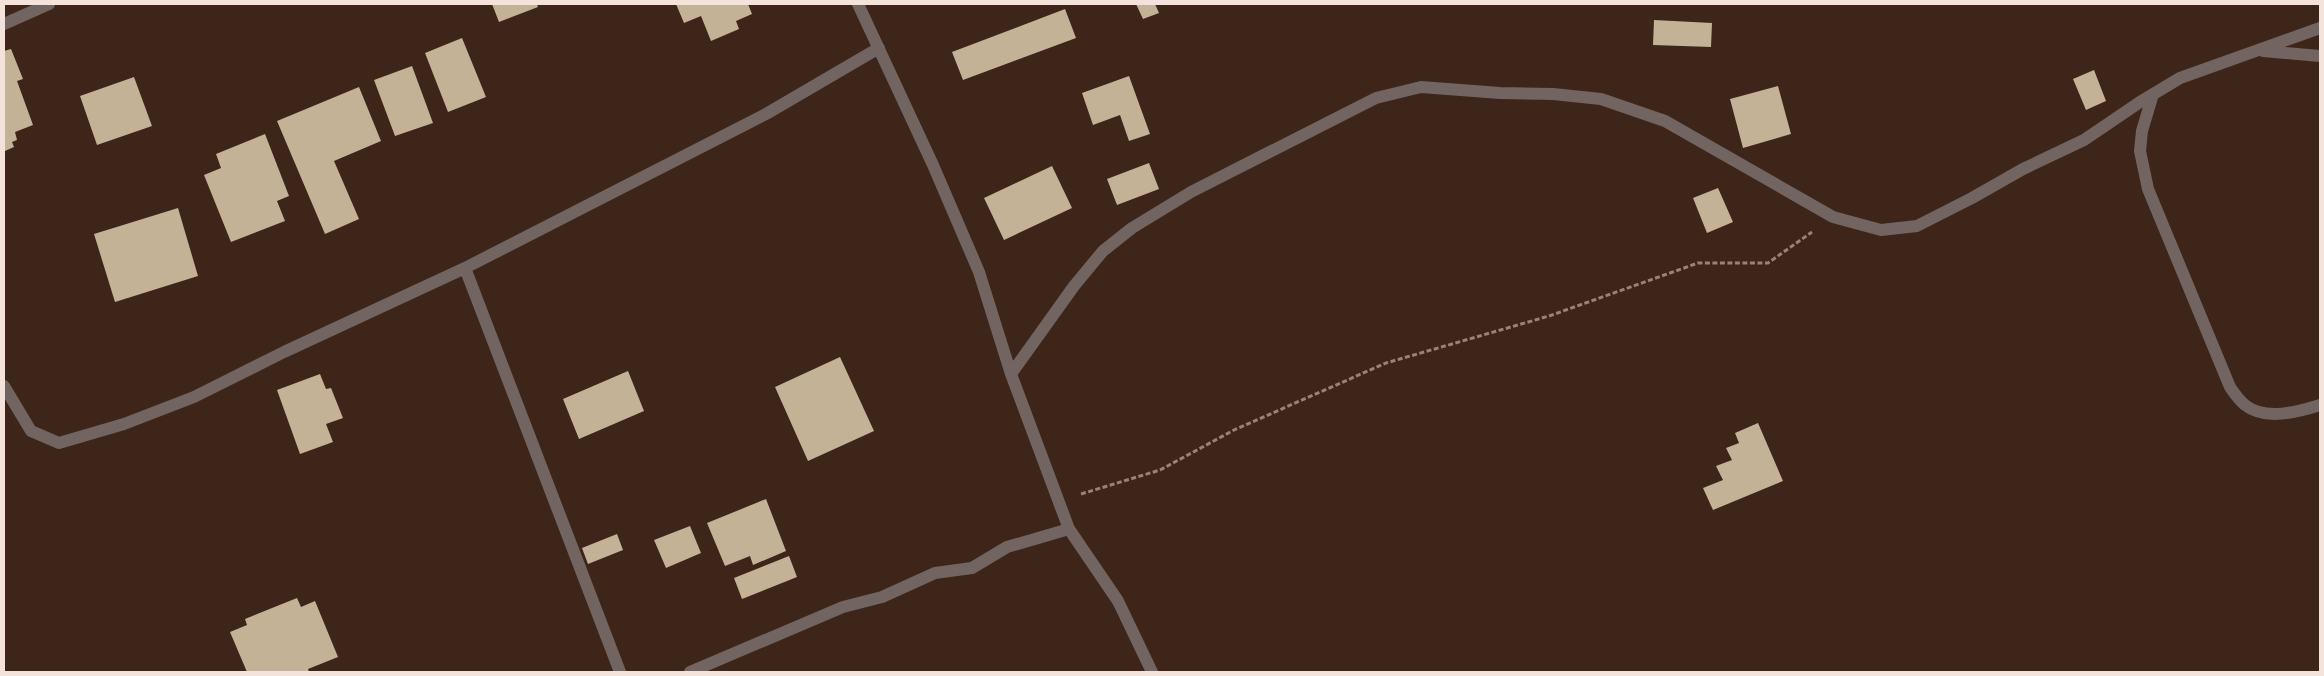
<svg xmlns="http://www.w3.org/2000/svg" width="2324" height="676" viewBox="0 0 2324 676" font-family="Cabin,sans-serif">
  <style>
    .building { fill: #c4b297 }
    .lines { fill: none; stroke-linecap: round; stroke-linejoin: round }
    .path { stroke: #988379; stroke-width: 3; stroke-dasharray: 5 2.5; stroke-linecap: butt }
    .minor { stroke: #726461; stroke-width: 12 }
  </style>
  <rect width="100%" height="100%" fill="#3d2519"/>
  <path class="building" d="M492,4H537L538,7L499,22Z
    M676,4H748L752,14L736,21L739,29L711,41L701,16L684,23Z
    M1136,4H1155L1159,13L1143,19Z
    M1065,9L1076,38L963,80L952,52Z
    M1654,20L1712,23L1711,47L1653,45Z
    M462,38L486,97L448,112L425,53Z
    M11,49L23,79L17,81L33,125L15,132L17,140L12,142L14,147L5,151L4,51Z
    M412,66L433,123L395,136L374,80Z
    M2094,70L2106,101L2086,110L2073,79Z
    M1129,76L1150,134L1129,141L1120,115L1093,125L1082,93Z
    M134,77L152,126L97,145L80,96Z
    M1778,86L1791,134L1743,148L1730,99Z
    M359,87L381,141L334,161L359,219L325,234L277,121Z
    M265,134L289,196L277,201L285,221L231,242L204,175L221,168L216,154Z
    M1149,163L1159,189L1117,205L1107,179Z
    M1052,166L1072,208L1004,240L984,198Z
    M1718,188L1733,222L1707,233L1693,198Z
    M178,208L198,276L115,302L94,234Z
    M840,357L874,431L808,461L775,387Z
    M628,371L644,411L579,439L563,399Z
    M320,374L326,389L331,388L343,418L326,424L333,442L300,454L277,390Z
    M1758,423L1783,481L1713,510L1703,488L1723,480L1716,466L1732,460L1726,448L1739,443L1735,433Z
    M766,499L786,551L753,565L750,556L725,566L707,523Z
    M690,526L701,553L666,568L654,540Z
    M617,534L623,550L588,564L582,548Z
    M789,556L797,577L742,599L734,578Z
    M297,598L301,607L315,601L338,657L308,669L309,672H247L230,632L247,625L245,619Z"/>
  <g class="lines">
    <path class="path" d="M1081,494L1160,470L1234,430L1386,363L1549,316L1698,263H1768L1812,232"/>
    <path class="minor" d="M858,4L933,165L979,272L1011,374L1069,529L1118,601L1152,672
      M4,24L49,4
      M2263,51L2320,56
      M2153,94L2142,131L2140,151L2148,189L2230,387C2234,393 2239,400 2245,405C2265,421 2298,412 2320,405
      M465,268L620,672
      M1011,374L1074,286L1103,251L1132,228L1191,192L1376,98L1421,87L1500,93L1553,94L1601,99L1665,121L1833,217L1881,230L1917,226L1972,198L2023,169L2084,140L2140,102L2180,78L2320,28
      M4,386L31,431L59,443L124,424L194,397L284,352L465,268L766,114L879,48
      M690,672L843,607L882,597L935,573L972,568L1007,547L1069,529"/>
  </g>
  <rect width="2324" height="676" fill="none" stroke="#f4e3db" stroke-width="10"/>
</svg>
